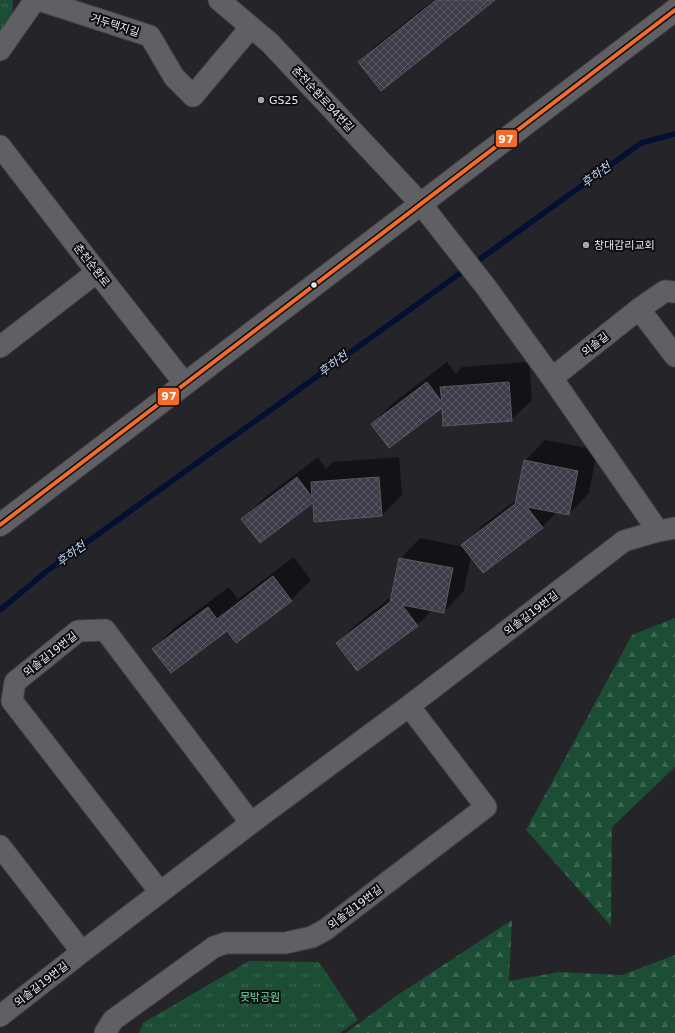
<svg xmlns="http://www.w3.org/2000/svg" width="675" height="1033" viewBox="0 0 675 1033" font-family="'DejaVu Sans','Noto Sans KR',sans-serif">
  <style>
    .forest { fill: url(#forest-firs) }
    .park { fill: url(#park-tufts) }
    .shadow { fill: #0007 }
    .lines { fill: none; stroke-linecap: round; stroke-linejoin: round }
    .stream { stroke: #031033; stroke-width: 5.5 }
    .building { fill: url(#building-cross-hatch); stroke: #59595d }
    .street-casing { stroke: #434246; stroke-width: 23 }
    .secondary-casing { stroke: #434246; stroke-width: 24 }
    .street { stroke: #606064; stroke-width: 21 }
    .secondary { stroke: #606064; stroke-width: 22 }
    .bus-1-casing { stroke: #0d0d10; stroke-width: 7 }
    .bus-1 { stroke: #f36c2b; stroke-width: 4 }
    .poi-dot { fill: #a5a5aa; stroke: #0d0d10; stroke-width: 1.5 }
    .bus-dot { fill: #eaeaef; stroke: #0d0d10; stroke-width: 1.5 }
    .labels { text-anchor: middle; stroke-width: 4; stroke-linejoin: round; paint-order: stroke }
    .street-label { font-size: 11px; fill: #eaeaef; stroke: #0d0d10 }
    .poi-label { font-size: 11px; fill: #eaeaef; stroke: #0d0d10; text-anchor: start }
    .park-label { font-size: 11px; fill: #71dda2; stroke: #0d0d10 }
    .water-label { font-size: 12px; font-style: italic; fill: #c2d9fb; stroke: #0d0d10 }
    .line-badge { stroke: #0d0d10; stroke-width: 1.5 }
    .badge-label { font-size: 11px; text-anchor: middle; font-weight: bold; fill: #fff }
  </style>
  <defs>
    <pattern id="forest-firs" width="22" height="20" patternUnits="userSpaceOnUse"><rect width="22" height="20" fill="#1b4e34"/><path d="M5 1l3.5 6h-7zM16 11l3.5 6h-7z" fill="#3c6852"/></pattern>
    <pattern id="park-tufts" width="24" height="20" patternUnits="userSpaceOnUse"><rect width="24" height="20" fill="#1b4e34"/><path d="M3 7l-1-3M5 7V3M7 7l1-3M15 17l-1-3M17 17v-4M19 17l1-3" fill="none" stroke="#3c6852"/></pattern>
    <pattern id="building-cross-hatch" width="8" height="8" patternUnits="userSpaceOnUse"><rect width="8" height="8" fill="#3e3c49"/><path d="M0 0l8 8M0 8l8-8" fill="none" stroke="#5a5864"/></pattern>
  </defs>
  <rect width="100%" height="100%" fill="#252529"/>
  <path class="forest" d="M675,618V767L612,827L611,926L526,830L632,635Z
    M512,920L509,981L559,972L622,975L675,955V1033H346L393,998Z"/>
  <path class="park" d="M0,0H13L12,15L0,31Z
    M249,961L319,962L358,1020L340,1033H139L143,1023Z"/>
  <path class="shadow" d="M434,0H493L360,62L374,47Z
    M447,362L456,374L462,367L529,362L532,400L511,420L443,406L372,424L392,404Z
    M545,440L597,450L589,493L569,514L557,512L542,527L471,556L464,591L444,612L432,610L417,625L337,643L358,623L392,596L400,559L420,538L464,547L463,545L483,525L517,499L525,461Z
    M318,457L326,469L333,462L399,457L402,495L382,515L314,501L243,519L263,499Z
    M294,557L311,580L291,600L227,629L154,649L174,628L229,587L238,599Z"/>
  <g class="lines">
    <path class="stream" d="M473,264L641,143L675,134
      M0,610L47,571L466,269"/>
  </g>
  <path class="building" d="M436,0H495L381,91L358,62Z
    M427,382L442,402L440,387L509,382L512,421L443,426L442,408L389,448L371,424Z
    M524,460L578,471L569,515L527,507L543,528L483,573L461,545L515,504Z
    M297,477L312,497L311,482L379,477L382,516L314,522L313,503L260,543L241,519Z
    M399,558L453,568L444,613L402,605L418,626L357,671L336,643L390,602Z
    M273,576L292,601L236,643L227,631L171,673L152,649L208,607L217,619Z"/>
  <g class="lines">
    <defs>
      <path id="street" d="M39,0L150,36L174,77L193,96L251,27
        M219,0L270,43L421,204L486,287L552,378L658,531
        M0,50L35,0
        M0,146L97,272L185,384
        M639,309L675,356
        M0,347L97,272
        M552,378L639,309L665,291L675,292
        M0,846L82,952
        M160,892L12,701L15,682L78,631L105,630L251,823
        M0,1016L82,952L251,823L409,706L624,541L658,531L675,528
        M105,1033L113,1020L214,947L226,943H285L312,937L325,930L486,807L409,706"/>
      <path id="secondary" d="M0,525L675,10"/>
    </defs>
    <use href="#street" class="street-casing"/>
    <use href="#secondary" class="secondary-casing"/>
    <use href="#street" class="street"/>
    <use href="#secondary" class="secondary"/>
    <defs>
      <path id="bus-1" d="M0,525L675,10"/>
    </defs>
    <use href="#bus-1" class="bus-1-casing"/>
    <use href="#bus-1" class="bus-1"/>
  </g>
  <g class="poi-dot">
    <circle cx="261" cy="100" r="4"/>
    <circle cx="586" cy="245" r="4"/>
  </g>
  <circle class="bus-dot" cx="314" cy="285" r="3.5"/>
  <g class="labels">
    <g class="street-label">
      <text transform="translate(115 25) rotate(18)" y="4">거두택지길</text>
      <text transform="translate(323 99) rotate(47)" y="4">춘천순환로94번길</text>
      <text transform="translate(92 265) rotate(52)" y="4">춘천순환로</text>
      <text transform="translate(595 344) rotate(-38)" y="4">외솔길</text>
      <text transform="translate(531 613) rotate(-37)" y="4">외솔길19번길</text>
      <text transform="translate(50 654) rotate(-38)" y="4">외솔길19번길</text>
      <text transform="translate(355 907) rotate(-37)" y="4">외솔길19번길</text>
      <text transform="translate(41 984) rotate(-38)" y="4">외솔길19번길</text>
    </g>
    <g class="poi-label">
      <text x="269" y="104">GS25</text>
      <text x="594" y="249">창대감리교회</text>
    </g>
    <g class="park-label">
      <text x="260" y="1001">못밖공원</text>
    </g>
    <g class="water-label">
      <text transform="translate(596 175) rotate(-36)" y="4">후하천</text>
      <text transform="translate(333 364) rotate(-36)" y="4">후하천</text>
      <text transform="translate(71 554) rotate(-36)" y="4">후하천</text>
    </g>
  </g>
  <g class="line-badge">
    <rect x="495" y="129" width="23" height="19" rx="4" fill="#f36c2b"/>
    <rect x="157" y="387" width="23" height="19" rx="4" fill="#f36c2b"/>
  </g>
  <g class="badge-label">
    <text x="506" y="143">97</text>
    <text x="169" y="400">97</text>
  </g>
</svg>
